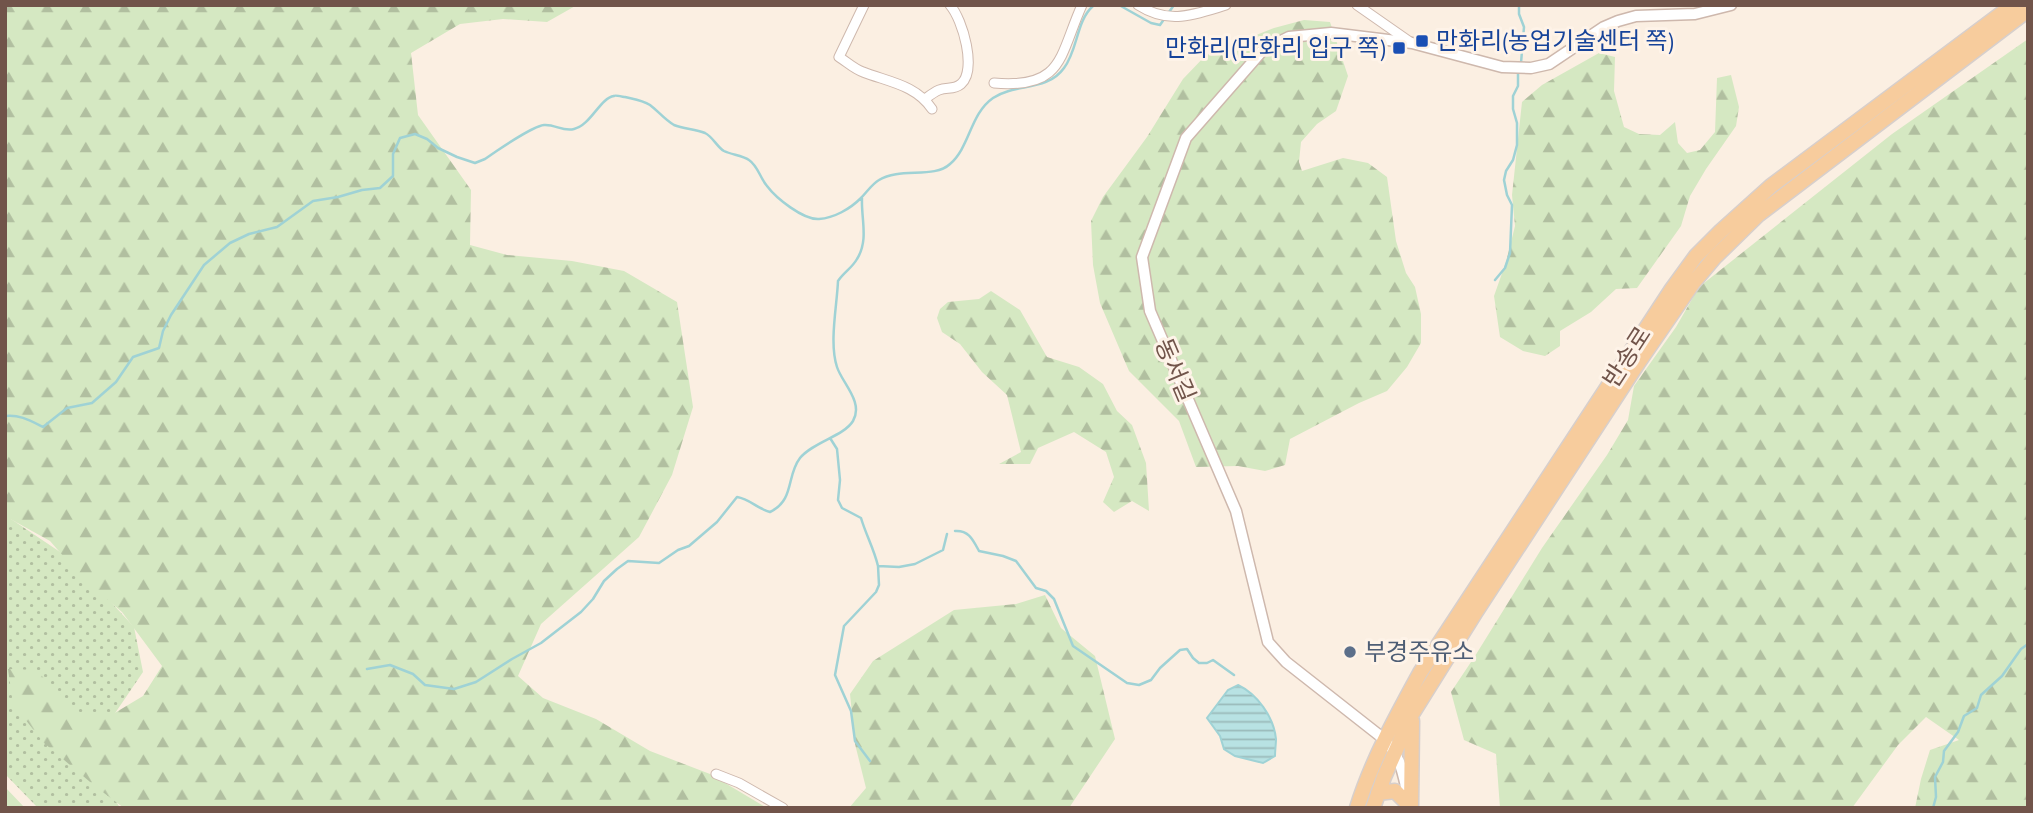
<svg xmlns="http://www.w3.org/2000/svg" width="2033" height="813" viewBox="0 0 2033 813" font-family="'PT Sans Narrow','Noto Sans KR',sans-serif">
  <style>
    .grass { fill: url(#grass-dots) }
    .forest { fill: url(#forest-firs) }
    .water { fill: url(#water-rules); stroke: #9fd2d5; stroke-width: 2 }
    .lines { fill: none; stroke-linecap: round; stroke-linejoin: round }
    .stream { stroke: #9fd2d5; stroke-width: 2.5 }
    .minor-casing { stroke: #ceb8ad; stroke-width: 11 }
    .tertiary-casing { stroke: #ceb8ad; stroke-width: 13 }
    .primary-casing { stroke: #d7cfcc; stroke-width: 17 }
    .minor { stroke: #fff; stroke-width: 9 }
    .tertiary { stroke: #fff; stroke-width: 10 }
    .primary { stroke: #f7cc9d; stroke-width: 14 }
    .transit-dot { fill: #1a4fb4; stroke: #fef3e8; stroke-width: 2.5 }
    .service-dot { fill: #5c6f8a; stroke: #fef3e8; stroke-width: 2.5 }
    .labels { text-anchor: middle; stroke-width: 6; stroke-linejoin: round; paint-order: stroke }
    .transit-label { font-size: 24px; fill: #164399; stroke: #fef3e8; text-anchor: start }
    .street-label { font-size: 24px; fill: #71544a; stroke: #fef3e8 }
    .service-label { font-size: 24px; fill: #4e5e75; stroke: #fef3e8; text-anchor: start }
  </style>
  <defs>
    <pattern id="grass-dots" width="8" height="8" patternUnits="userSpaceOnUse" patternTransform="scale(1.75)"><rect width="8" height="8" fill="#d5e8c2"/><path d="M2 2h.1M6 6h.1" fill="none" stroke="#b1bfa0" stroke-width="1.8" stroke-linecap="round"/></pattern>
    <pattern id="forest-firs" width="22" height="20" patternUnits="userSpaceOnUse" patternTransform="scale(1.75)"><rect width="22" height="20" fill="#d5e8c2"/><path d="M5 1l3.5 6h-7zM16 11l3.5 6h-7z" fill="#b1bfa0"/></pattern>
    <pattern id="water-rules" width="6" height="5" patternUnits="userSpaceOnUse" patternTransform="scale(1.75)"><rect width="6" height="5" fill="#b8e2e3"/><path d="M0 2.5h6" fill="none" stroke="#9ababa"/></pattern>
  </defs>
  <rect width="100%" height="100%" fill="#fbefe2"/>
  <path class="grass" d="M5,507L11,519L72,560L134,627L143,672L88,753L120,808H38L5,774Z"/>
  <path class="forest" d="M5,5H577L547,22L503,19L460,24L411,53L418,115L471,190L470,245L507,255L572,261L624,271L677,302L693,407L672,475L639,537L541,624L518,676L543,698L596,719L650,751L710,774L767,808H124L96,787L44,743L13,704L8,669L36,670L79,714H113L143,696L162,666L122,612L85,581L50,541L5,516Z
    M1304,20L1330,22L1348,76L1336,111L1317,124L1301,142L1299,162L1302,171L1343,158L1368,163L1387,177L1396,241L1406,273L1415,287L1421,314V343L1407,367L1387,391L1359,403L1290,439L1285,465L1265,471L1238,466L1196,467L1179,421L1129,371L1100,303L1093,265L1091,221L1103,197L1147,137L1183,79L1206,55L1274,28Z
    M2028,39V808H1915L1921,779L1930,750L1959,740L1926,717L1898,745L1852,808H1500L1496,754L1464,740L1451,692L1475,656L1542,548L1607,455L1628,420L1634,386L1676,327L1699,287L1892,134Z
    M1599,53L1615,57L1614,91L1624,127L1639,134L1660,135L1675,122L1678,143L1687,153L1700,150L1715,132L1717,78L1731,75L1739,107L1736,126L1706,169L1690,196L1681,226L1637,288L1616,289L1591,312L1560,331V346L1545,356L1523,351L1500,337L1494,296L1506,262L1515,226L1512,195L1522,102L1542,85Z
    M991,291L1020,310L1047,357L1079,367L1103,384L1117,411L1132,425L1146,463L1149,511L1132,501L1114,512L1103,502L1114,477L1106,452L1074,432L1038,448L1030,464H999L1021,452L1007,395L982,372L960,344L942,332L937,318L940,309L948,302L979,299Z
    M1045,595L1061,628L1095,656L1115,739L1069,808H849L866,788L855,744L850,694L873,661L954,610L1016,604Z
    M5,787L25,808H5Z"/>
  <path class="water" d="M1238,685C1257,694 1274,717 1276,739C1276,744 1275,750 1275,756L1263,763L1235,756L1224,749L1220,736L1207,718L1228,690Z"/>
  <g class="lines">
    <path class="stream" d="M1092,5H1098
      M1119,5L1151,23L1160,25L1174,5
      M1519,5V14L1524,27L1521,63
      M1495,280L1505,268L1510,253L1512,205L1507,195L1504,180L1506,171L1513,160L1517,145V123L1513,109V96L1518,86V73
      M5,416C19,414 31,421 43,427L67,408L92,403L116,382L133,357L159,348L163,331L171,315L204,265L230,243L249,234L277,227L313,201L338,197L362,190L380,188L393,176V154L400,138L415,134L427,139L438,148L457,157L475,163L485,159C495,152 533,126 544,125C555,124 563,132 574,129C591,125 600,98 614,96C615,95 624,97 625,97C633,99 642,100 650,105C658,111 665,120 674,125C684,129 695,129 705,133C713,137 717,147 724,151C732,155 742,155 749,160C758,166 760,178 767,186C776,198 803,220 819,219C834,218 850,209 861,198C867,192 872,184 879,180C900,167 934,179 950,164C970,147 970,114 993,98C1015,83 1047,92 1064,68C1078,50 1076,21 1093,6
      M830,438L837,449L840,480L838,500L842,508L861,518C866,535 874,549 878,566L899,567L915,564L943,550L947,534
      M955,531C969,530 973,540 979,551L1003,556L1016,561L1036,588L1046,591L1054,599L1073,646L1127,683L1139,685L1151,680L1160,668L1180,650L1187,649L1193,658L1199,663H1207L1213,660L1234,675
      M367,669L390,665L413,674L425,685L454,689L476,682L512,659L541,643L581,612L593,599L604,581L617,569L628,561L659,563L678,550L689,546L717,522L737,497C750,499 756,508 770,512C795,500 786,476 800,458C813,442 844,436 853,421C864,402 842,383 837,367C829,343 837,306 838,281C844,272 852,268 857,259C869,240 861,219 862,198
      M870,761L855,741L851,711L835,675L844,626L876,592L879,585L878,566
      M1933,808L1936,797L1935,777L1943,762L1944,751L1958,732L1964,716L1977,708L1981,695L2002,676L2021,649L2028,644"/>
    <defs>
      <path id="minor" d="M864,5L839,57C847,62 854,69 863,72C889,82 916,85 932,109
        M1138,5C1169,25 1193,15 1226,5
        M1357,5L1410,42
        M994,83C1064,89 1059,56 1082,5
        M925,99C929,96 934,92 939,90C947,87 954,90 961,84C977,70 963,20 950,5
        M716,774L739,783L783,808"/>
      <path id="tertiary" d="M1407,791C1402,769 1400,756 1384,739L1286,662L1268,642L1236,511L1150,311L1142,257L1186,138L1263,50L1289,37L1331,33L1380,39L1412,43L1502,67L1531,68L1549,64L1604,27L1618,21L1636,16L1695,14L1731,5"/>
      <path id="primary" d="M1378,793L1395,791L1411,807
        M1411,807L1412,721
        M1357,808C1372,760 1396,717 1420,673L1672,289L1696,256L1721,231L1771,186L2013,5
        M1373,808L1384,777L1412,714L1475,613L1638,363L1693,283L1714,258L1758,215L2028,10"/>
    </defs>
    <use href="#minor" class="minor-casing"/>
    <use href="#tertiary" class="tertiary-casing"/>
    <use href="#primary" class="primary-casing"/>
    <use href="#minor" class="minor"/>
    <use href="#tertiary" class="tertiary"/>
    <use href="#primary" class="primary"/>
  </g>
  <g class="transit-dot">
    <rect x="1415" y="34" width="14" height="14" rx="3.5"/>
    <rect x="1392" y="41" width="14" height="14" rx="3.5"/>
  </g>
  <circle class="service-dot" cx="1350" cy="652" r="7"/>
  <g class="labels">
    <g class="transit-label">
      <text x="1436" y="49">만화리(농업기술센터 쪽)</text>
      <text x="1385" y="56" text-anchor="end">만화리(만화리 입구 쪽)</text>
    </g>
    <g class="street-label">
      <text transform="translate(1627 357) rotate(-57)" y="8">반송로</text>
      <text transform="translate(1175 370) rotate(67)" y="8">동서길</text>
    </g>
    <g class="service-label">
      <text x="1364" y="660">부경주유소</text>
    </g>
  </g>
  <rect width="2033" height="813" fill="none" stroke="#71544a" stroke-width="14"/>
</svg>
